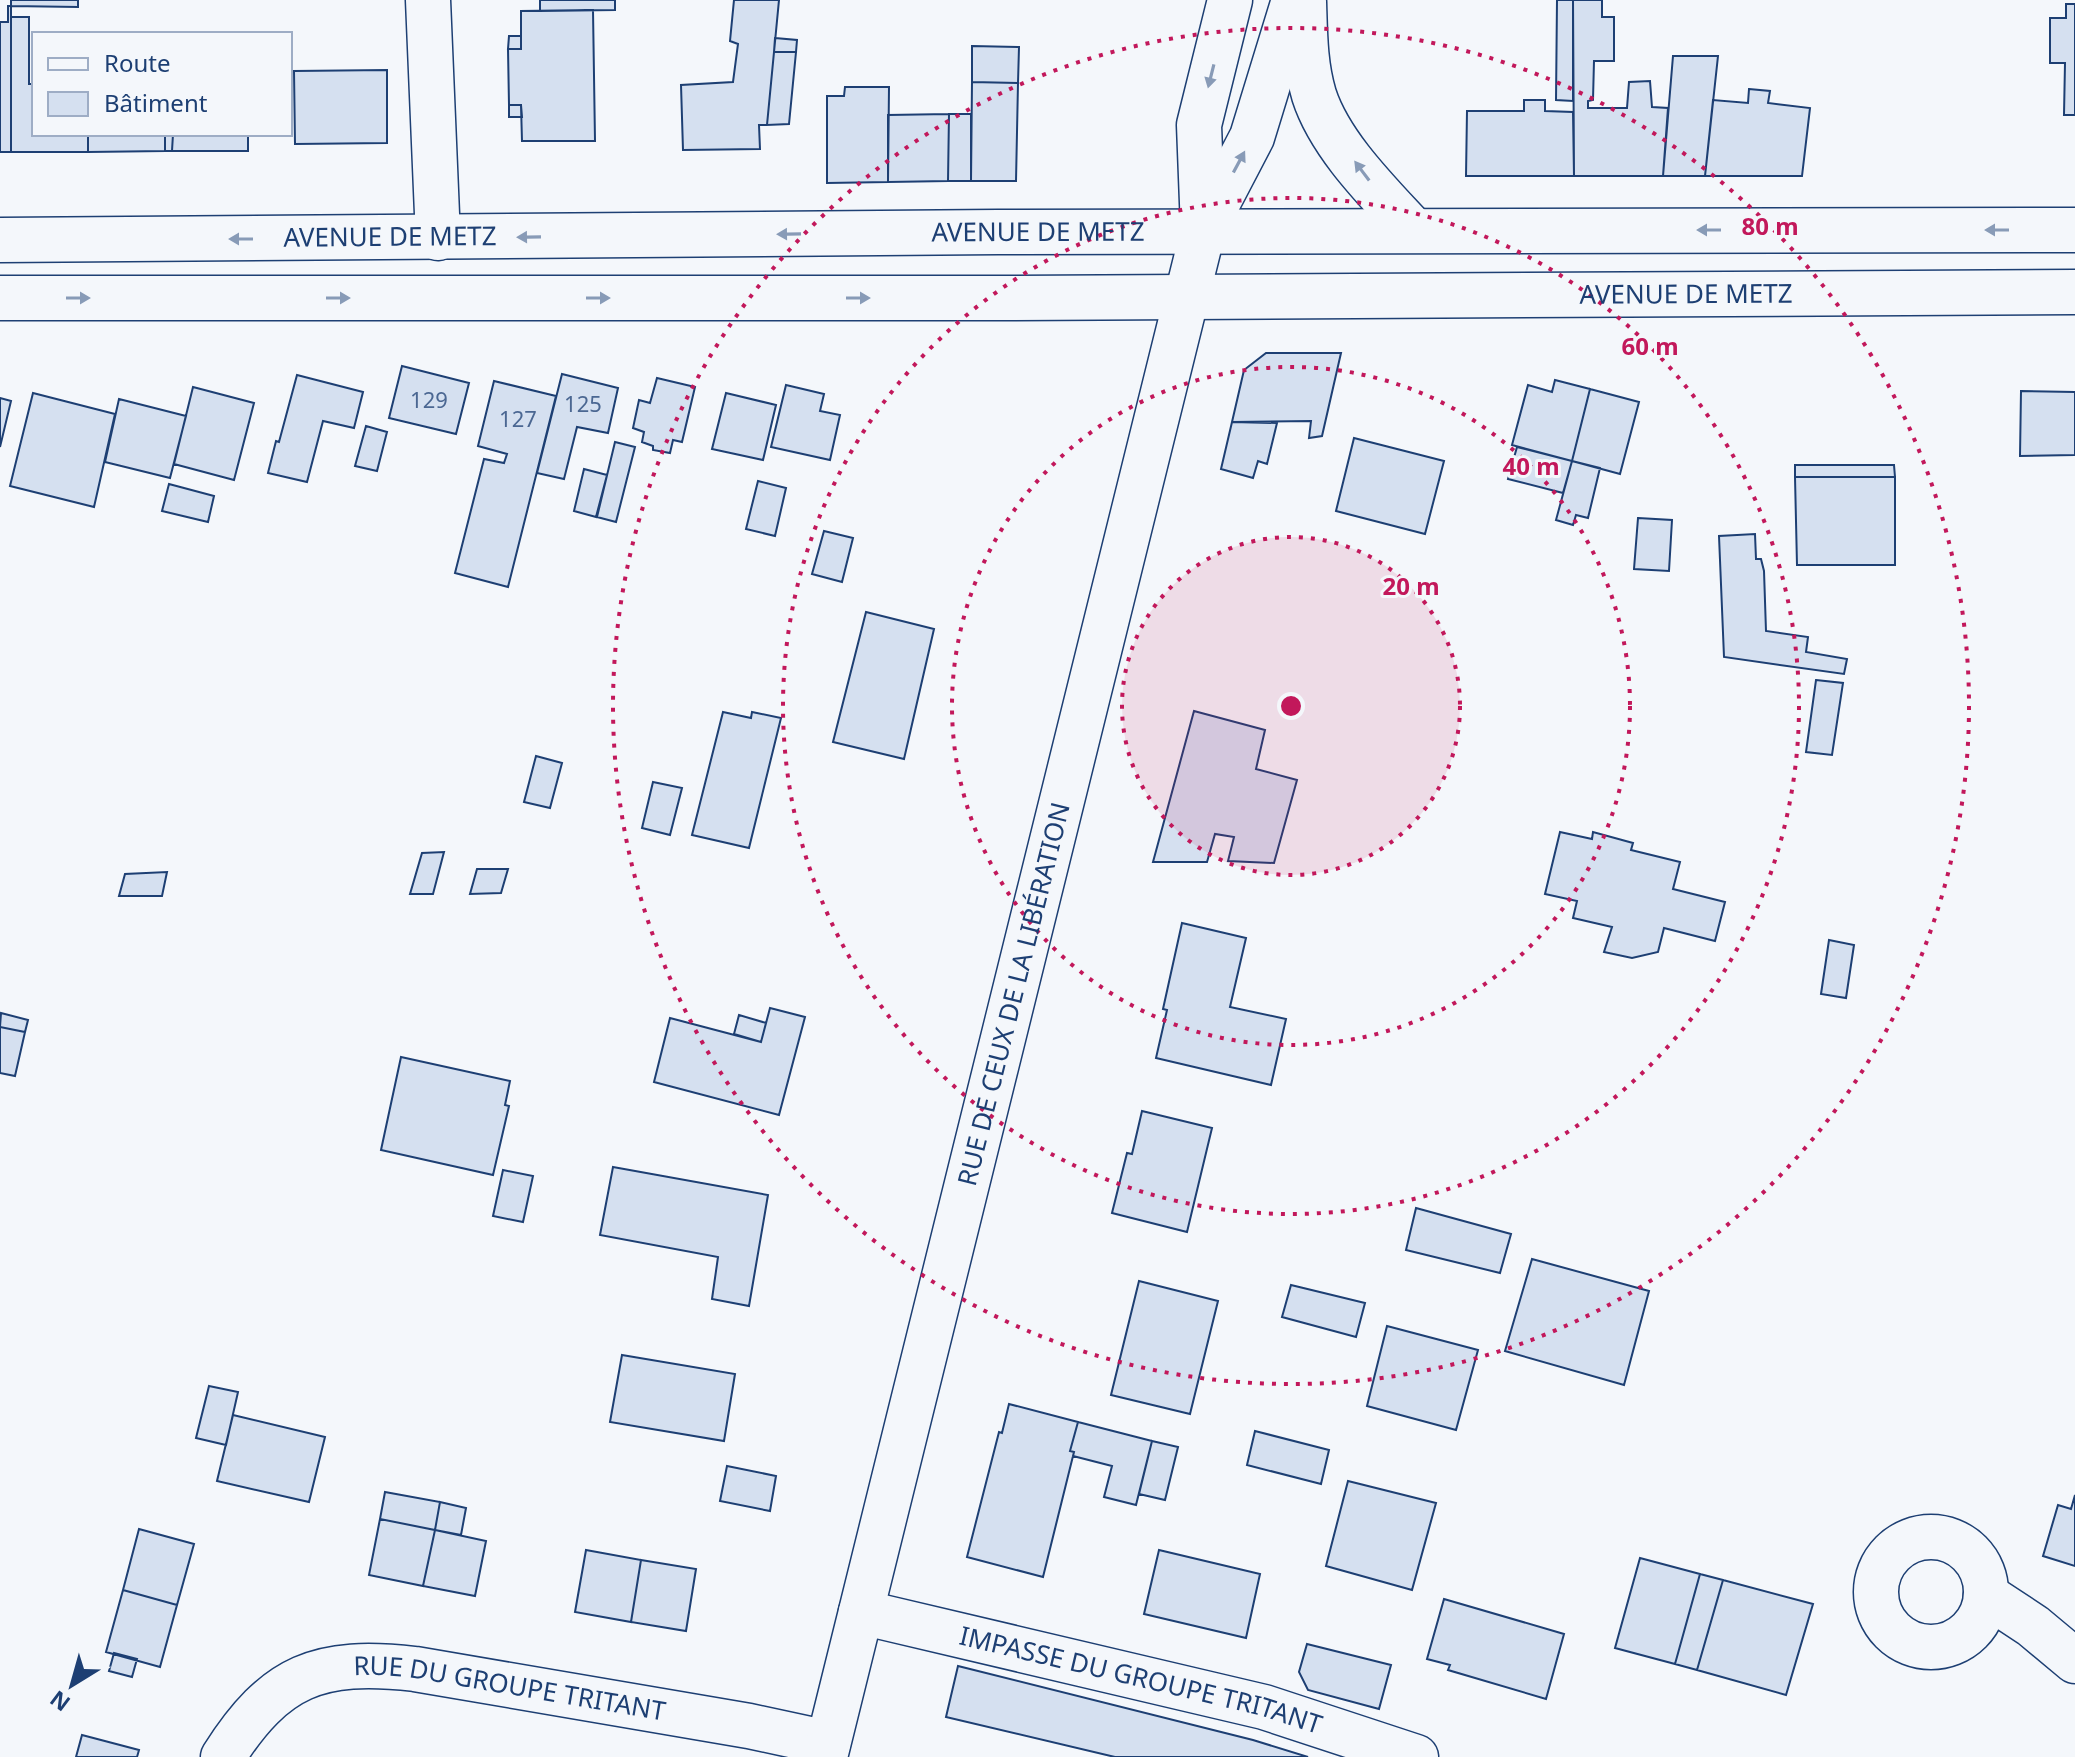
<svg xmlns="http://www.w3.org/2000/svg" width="2075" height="1757" viewBox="0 0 2075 1757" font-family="'Noto Sans',sans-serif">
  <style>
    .building { fill: #d5e0f0; stroke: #1d3f73; stroke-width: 2 }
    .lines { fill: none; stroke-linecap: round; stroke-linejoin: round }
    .minor-casing { stroke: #1d3f73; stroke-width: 47 }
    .major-casing { stroke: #1d3f73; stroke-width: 47 }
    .minor { stroke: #f4f7fb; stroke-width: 44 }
    .major { stroke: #f4f7fb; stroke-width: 44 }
    .oneway { fill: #889bb7 }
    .ring { fill: none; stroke: #c2185b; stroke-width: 4; stroke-dasharray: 4 8 }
    .labels { text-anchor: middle; stroke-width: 6; stroke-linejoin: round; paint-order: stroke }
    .number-label { font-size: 22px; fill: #4b6792 }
    .street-label { font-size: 26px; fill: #1d3f73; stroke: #f4f7fb }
    .centre { fill: #c2185b; stroke: #f4f7fb; stroke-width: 4 }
    .ring-label { font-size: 24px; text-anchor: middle; font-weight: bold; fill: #c2185b; stroke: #f4f7fb; stroke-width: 6; stroke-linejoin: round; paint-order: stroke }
  </style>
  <rect width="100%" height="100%" fill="#f4f7fb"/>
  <path class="building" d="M11,0H78V7L11,6Z
    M540,0H615V10L540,11Z
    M734,0H779L767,125H759L760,149L683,150L681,85L733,82L738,44L730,41Z
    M1557,0H1573V101L1556,100Z
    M1573,0H1602V17H1614V61H1594L1593,100L1588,101V108H1627L1629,82L1650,81L1652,107L1668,108L1663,176H1574Z
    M2066,4H2075V115H2064L2065,63H2050V18H2066Z
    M8,6H11V152H0V22H8Z
    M593,10L595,141H522L521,105H509L508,49H521V11Z
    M11,17H29V84H34V134H88V152H11Z
    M509,36H521V49H508Z
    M775,38L797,40L796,52H774Z
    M972,46L1019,47L1018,83L972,82Z
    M774,52H796L789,124L767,125Z
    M1673,56H1718L1705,176H1663Z
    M387,70V143L295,144L294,71Z
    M972,82L1018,83L1016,181H971Z
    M845,87H889L888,182L827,183V96H844Z
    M1749,89L1770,91L1768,103L1810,108L1802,176H1705L1713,100L1748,103Z
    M1524,100H1545V111L1573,112L1574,176H1466L1467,111H1524Z
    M509,105H521L522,117H509Z
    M949,114L948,181L888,182V115Z
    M949,114H971V181H948Z
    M88,134H165V151L88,152Z
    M165,134H173L172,151H165Z
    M173,134H248V151H172Z
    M1266,353H1341L1322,436L1309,438L1311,421L1232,422L1244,370Z
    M402,366L469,383L456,434L389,418Z
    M562,374L618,388L608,433L577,427L564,479L537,473Z
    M297,375L363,392L354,428L323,421L307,482L268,473L276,441L279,442Z
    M657,378L695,387L682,442L673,440L670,453L653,450V446L642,442L644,432L633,428L639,400L650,403Z
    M1555,380L1590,389L1572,461L1512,445L1528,385L1552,392Z
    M494,381L556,396L508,587L455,573L484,459L504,463L507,454L478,446Z
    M786,385L824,394L820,411L840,415L830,460L771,447Z
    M193,387L254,403L234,480L174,464Z
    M1590,389L1639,402L1620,474L1572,461Z
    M2021,391L2075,392V455L2020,456Z
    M33,393L115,414L94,507L10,486Z
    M726,393L776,405L763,460L712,449Z
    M0,398L11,401L0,447Z
    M119,399L186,416L170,478L105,462Z
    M1232,422L1277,423L1267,464L1258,461L1253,478L1221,469Z
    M366,426L387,432L377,471L355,466Z
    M1354,438L1444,461L1425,534L1336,511Z
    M615,442L635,447L616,522L597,517Z
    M1517,447L1572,461L1563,493L1508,479Z
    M1572,461L1600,468L1588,518L1576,515L1573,525L1556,520Z
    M1795,465H1894L1895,477H1795Z
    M584,469L607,475L596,517L574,511Z
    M1795,477H1895V565H1797Z
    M758,481L786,488L775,536L746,529Z
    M169,484L214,496L208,522L162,511Z
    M1638,518L1672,520L1669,571L1634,569Z
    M824,531L853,538L842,582L812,574Z
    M1755,534L1756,559H1761L1764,571L1766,631L1808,637L1806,652L1847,659L1844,674L1724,657L1719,536Z
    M866,612L934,629L904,759L833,742Z
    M1816,680L1843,683L1832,755L1806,752Z
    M1194,711L1265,730L1256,769L1297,780L1274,863L1228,861L1234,837L1215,834L1207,862H1153Z
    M723,712L751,718L752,712L781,718L749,848L692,835Z
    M536,756L562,763L550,808L524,802Z
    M653,782L682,788L670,835L642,828Z
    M1560,832L1592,839L1593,832L1633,843L1631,850L1680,862L1673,889L1725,902L1715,941L1664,928L1658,952L1632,958L1604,952L1612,927L1573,918L1577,901L1545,894Z
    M444,852L433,894H410L422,853Z
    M477,869H508L501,893L470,894Z
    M167,872L162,896H119L125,874Z
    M1182,923L1246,938L1230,1007L1286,1019L1271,1085L1156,1058L1167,1010L1163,1009Z
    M1829,940L1854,945L1846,998L1821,994Z
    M770,1008L805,1017L779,1115L654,1082L670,1018L761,1042Z
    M1,1013L28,1020L25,1032L0,1027Z
    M739,1015L766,1023L761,1042L734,1034Z
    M0,1027L25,1032L15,1076L0,1073Z
    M401,1057L510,1081L505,1105L509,1106L493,1175L381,1150Z
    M1142,1111L1212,1128L1187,1232L1112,1213L1127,1153L1132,1154Z
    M613,1167L768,1195L749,1306L712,1299L718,1257L600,1235Z
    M503,1170L533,1176L523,1222L493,1216Z
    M1416,1208L1511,1234L1500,1273L1406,1250Z
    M1532,1259L1649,1291L1624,1385L1505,1351Z
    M1139,1281L1218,1301L1190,1414L1111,1395Z
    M1291,1285L1365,1303L1356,1337L1282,1317Z
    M1387,1326L1478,1350L1456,1430L1367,1406Z
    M622,1355L735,1374L724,1441L610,1422Z
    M209,1386L238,1392L226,1445L196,1438Z
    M1009,1404L1078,1422L1070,1451L1074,1452L1043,1577L967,1557L999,1432L1002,1433Z
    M233,1415L325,1437L309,1502L217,1481Z
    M1078,1422L1152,1441L1136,1505L1104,1497L1112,1466L1073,1456L1074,1452L1070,1451Z
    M1255,1431L1329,1450L1321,1484L1247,1465Z
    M1152,1441L1178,1447L1165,1500L1139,1494Z
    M727,1466L776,1476L770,1511L720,1501Z
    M1348,1481L1436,1503L1412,1590L1326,1566Z
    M385,1492L440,1502L435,1530L380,1519Z
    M2075,1495V1566L2043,1556L2058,1505L2071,1509Z
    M440,1502L466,1508L461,1535L435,1530Z
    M380,1519L435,1530L423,1586L369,1575Z
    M139,1529L194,1544L177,1605L123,1590Z
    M435,1530L486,1541L475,1596L423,1586Z
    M586,1550L641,1560L631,1622L575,1612Z
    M1159,1550L1260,1574L1246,1638L1144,1614Z
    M1640,1558L1700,1574L1675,1664L1615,1648Z
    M641,1560L696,1569L686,1631L631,1622Z
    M1700,1574L1723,1580L1697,1670L1675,1664Z
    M1723,1580L1813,1604L1786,1695L1697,1670Z
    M123,1590L177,1605L160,1667L106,1652Z
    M1444,1599L1564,1634L1546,1699L1448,1670L1450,1665L1427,1659Z
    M1307,1644L1391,1665L1379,1709L1308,1690L1299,1672Z
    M114,1653L137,1659L132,1677L109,1671Z
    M958,1666L1253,1740L1308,1757H1115L946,1717Z
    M82,1735L139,1750L137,1757H76Z"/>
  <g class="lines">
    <defs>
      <g id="minor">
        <path d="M428,0L438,238"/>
        <path d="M1304,2C1305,34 1305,65 1314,95C1330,145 1378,192 1413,230"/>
        <path d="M1203,229L1199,125L1230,0"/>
        <circle cx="1931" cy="1592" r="55"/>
        <path d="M1986,1595L2033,1626L2075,1661"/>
        <path id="s1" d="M861,1612L1264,1707L1416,1757"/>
        <path id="s2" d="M223,1757C275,1675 319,1658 415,1669L749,1726L828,1743"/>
        <path id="s3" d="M825,1757L1203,231L1252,137L1294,0"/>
      </g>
      <g id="major">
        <path id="s4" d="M0,240L998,232L2075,230"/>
        <path id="s5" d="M0,298H998L2075,292"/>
      </g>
    </defs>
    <use href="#minor" class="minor-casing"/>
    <use href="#major" class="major-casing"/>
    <use href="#minor" class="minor"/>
    <use href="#major" class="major"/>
  </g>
  <defs><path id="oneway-solid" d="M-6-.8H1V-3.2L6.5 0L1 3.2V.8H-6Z" transform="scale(2)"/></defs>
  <g class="oneway">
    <use href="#oneway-solid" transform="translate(1211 76) rotate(104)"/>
    <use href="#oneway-solid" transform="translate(1239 162) rotate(-62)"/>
    <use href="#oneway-solid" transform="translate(1362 171) rotate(-127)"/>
    <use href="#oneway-solid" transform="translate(1709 230) rotate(180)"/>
    <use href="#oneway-solid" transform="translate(1997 230) rotate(180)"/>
    <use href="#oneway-solid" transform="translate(789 234) rotate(179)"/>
    <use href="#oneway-solid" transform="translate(529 237) rotate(179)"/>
    <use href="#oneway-solid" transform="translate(241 239) rotate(180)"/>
    <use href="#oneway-solid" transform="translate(78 298)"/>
    <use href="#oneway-solid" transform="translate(338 298)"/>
    <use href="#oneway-solid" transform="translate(598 298)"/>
    <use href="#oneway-solid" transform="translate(858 298)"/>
  </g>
  <circle cx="1291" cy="706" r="169" fill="#c2185b" fill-opacity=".12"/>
  <g class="ring">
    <circle cx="1291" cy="706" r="169"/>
    <circle cx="1291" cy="706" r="339"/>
    <circle cx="1291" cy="706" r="508"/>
    <circle cx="1291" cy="706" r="678"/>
  </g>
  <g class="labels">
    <g class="number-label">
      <text x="429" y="408">129</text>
      <text x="583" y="412">125</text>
      <text x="518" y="427">127</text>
    </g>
    <g class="street-label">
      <text dy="9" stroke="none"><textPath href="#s4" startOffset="1038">AVENUE DE METZ</textPath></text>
      <text dy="9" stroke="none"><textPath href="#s4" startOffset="390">AVENUE DE METZ</textPath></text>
      <text dy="9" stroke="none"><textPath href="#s5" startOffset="1686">AVENUE DE METZ</textPath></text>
      <text dy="9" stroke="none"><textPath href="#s3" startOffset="786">RUE DE CEUX DE LA LIBÉRATION</textPath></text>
      <text dy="9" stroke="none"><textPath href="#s1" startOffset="288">IMPASSE DU GROUPE TRITANT</textPath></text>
      <text dy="9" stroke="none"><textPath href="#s2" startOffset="324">RUE DU GROUPE TRITANT</textPath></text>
    </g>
  </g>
  <circle cx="1291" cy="706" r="12" class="centre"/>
  <g class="ring-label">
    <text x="1770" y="235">80 m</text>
    <text x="1650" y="355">60 m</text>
    <text x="1531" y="475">40 m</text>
    <text x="1411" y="595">20 m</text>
  </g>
  <rect x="32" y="32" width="260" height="104" fill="#f4f7fb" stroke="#9eadc5" stroke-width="2"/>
  <rect x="48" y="58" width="40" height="12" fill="#f4f7fb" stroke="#9eadc5" stroke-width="2"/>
  <text x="104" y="72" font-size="24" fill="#1d3f73">Route</text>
  <rect x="48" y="92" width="40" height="24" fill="#d5e0f0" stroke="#9eadc5" stroke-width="2"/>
  <text x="104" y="112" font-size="24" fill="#1d3f73">Bâtiment</text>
  <g transform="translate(72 1685) rotate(217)" stroke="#f4f7fb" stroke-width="6" paint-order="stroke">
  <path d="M0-6L14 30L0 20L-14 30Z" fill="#1d3f73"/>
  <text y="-12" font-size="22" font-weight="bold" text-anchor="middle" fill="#1d3f73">N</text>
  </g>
</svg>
